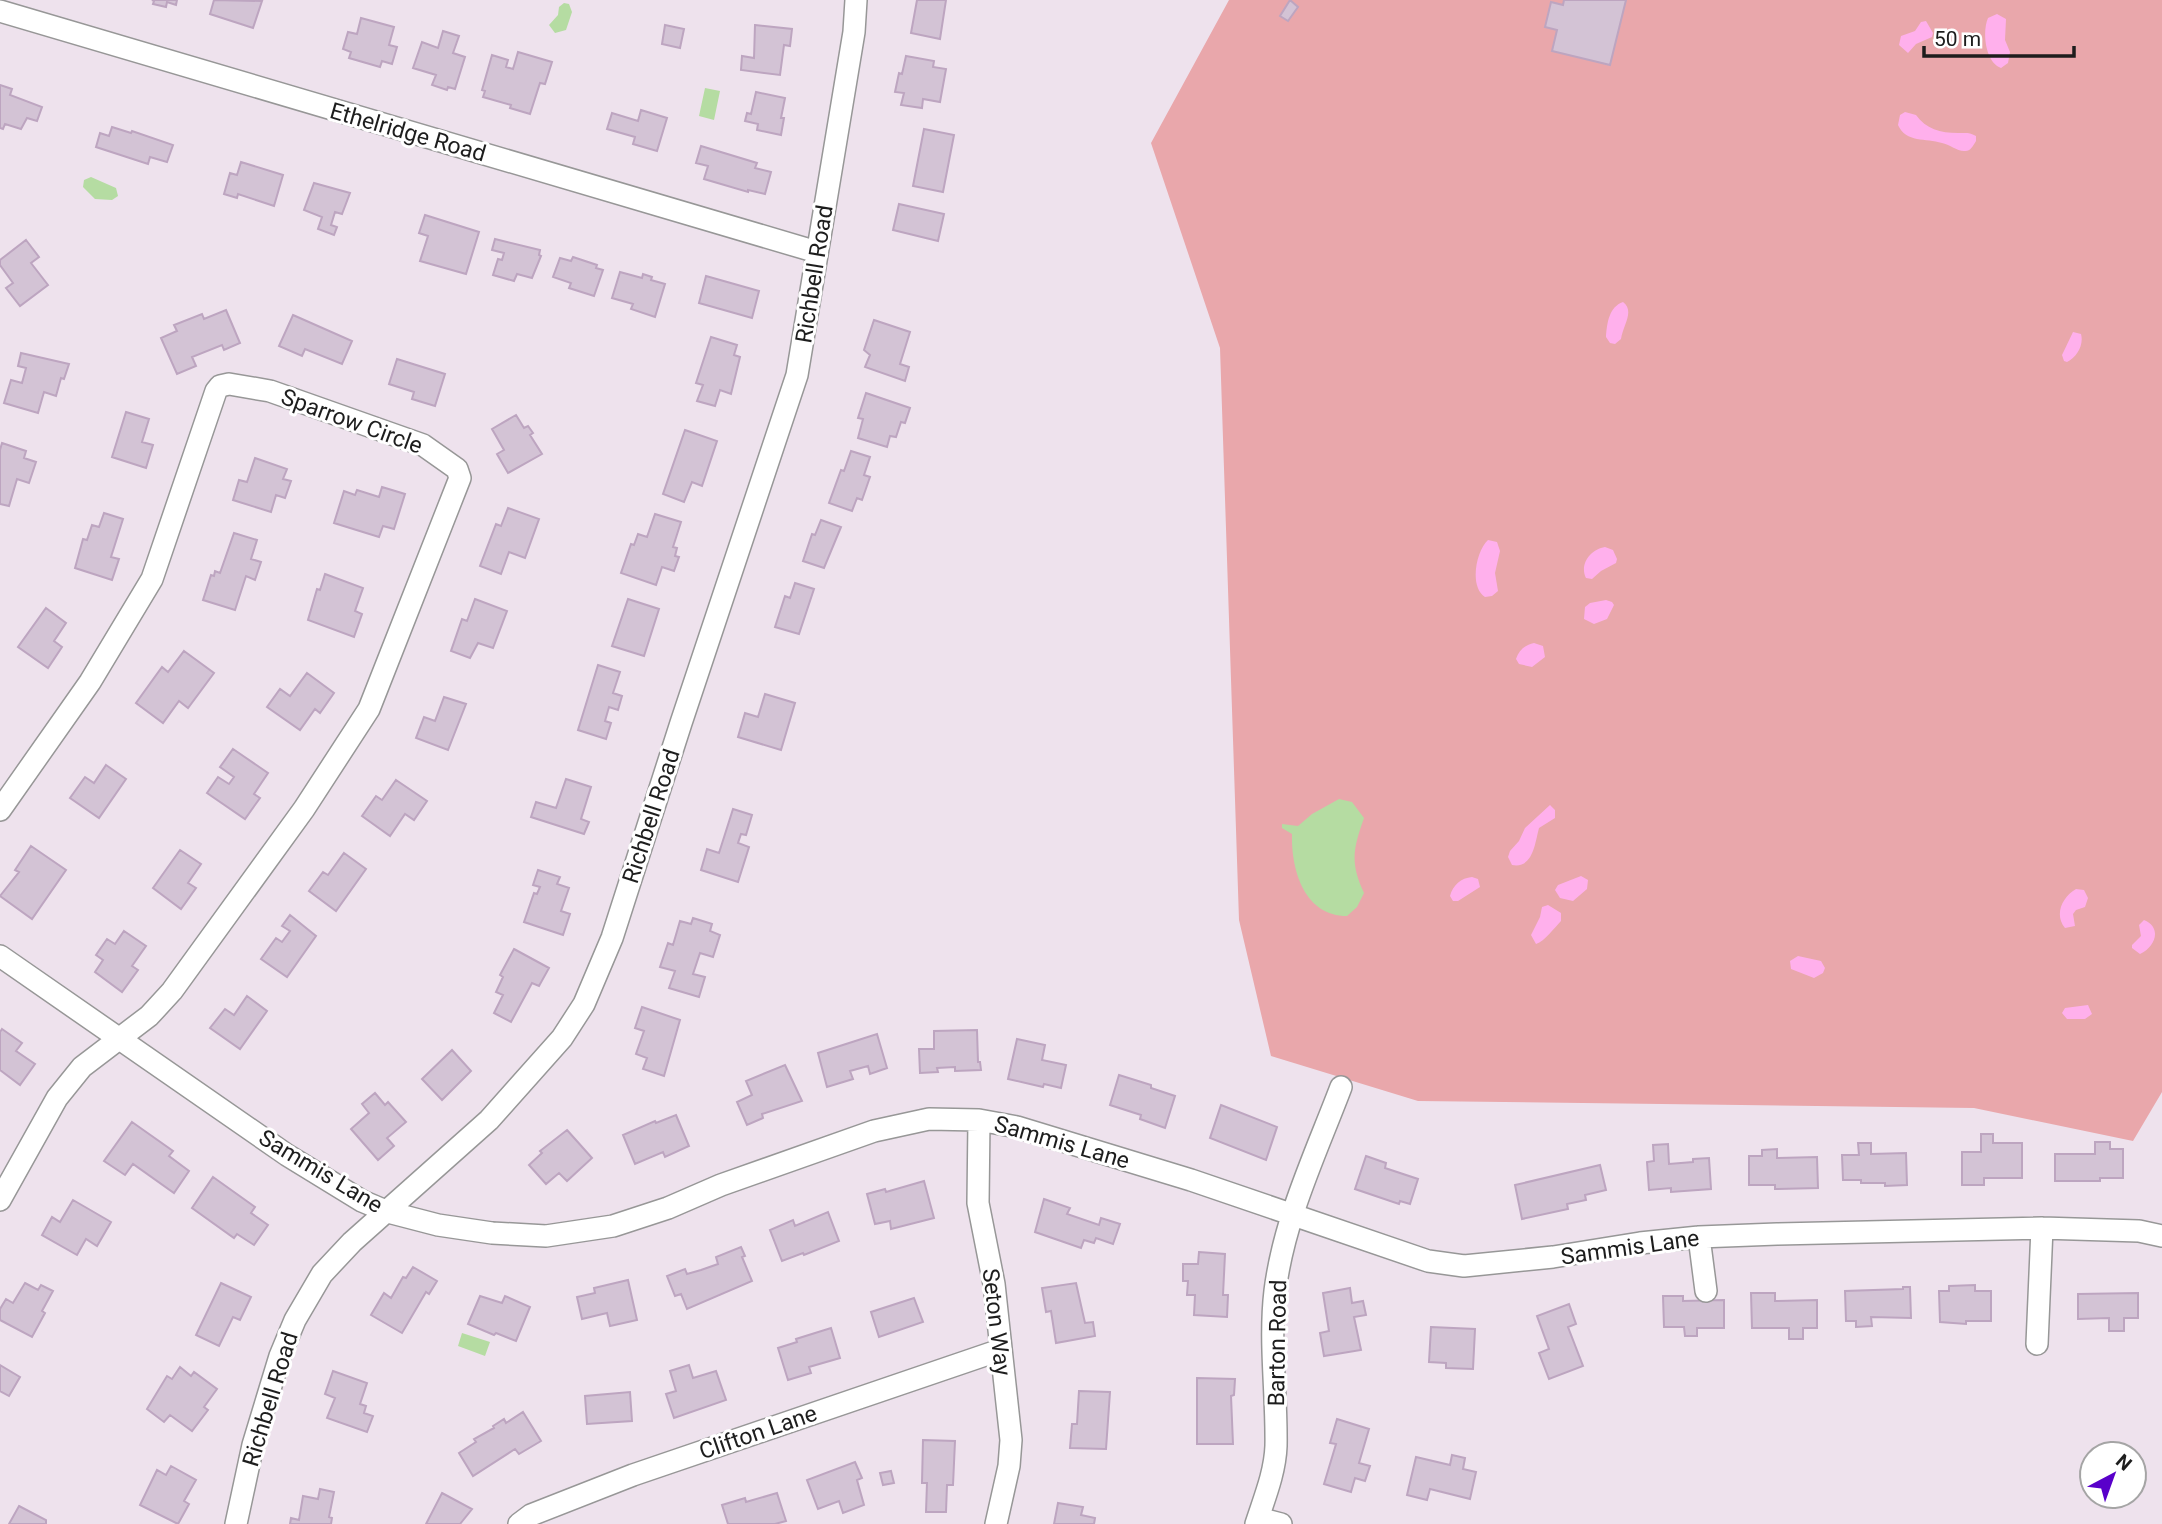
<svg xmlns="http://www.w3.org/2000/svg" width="2162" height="1524" viewBox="0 0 2162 1524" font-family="Roboto,sans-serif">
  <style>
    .grass { fill: #e9a7ab }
    .sand { fill: #ffb0ec }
    .water { fill: #b5dca2 }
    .building { fill: #d3c3d5; stroke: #bda5c0; stroke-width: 2 }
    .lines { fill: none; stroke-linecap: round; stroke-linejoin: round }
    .minor-casing { stroke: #979797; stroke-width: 24 }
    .minor { stroke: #fff; stroke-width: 21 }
    .labels { text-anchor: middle; stroke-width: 6; stroke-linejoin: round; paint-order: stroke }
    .street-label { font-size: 23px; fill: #1d1d1d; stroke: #fff }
  </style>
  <rect width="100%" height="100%" fill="#eee2ed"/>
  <path class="grass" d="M1229,0H2162V1092L2133,1141L1974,1108L1418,1101L1271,1056L1239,920L1220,348L1151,143Z"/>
  <path class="sand" d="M1997,14L2006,19L2005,40L2010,52L2008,63L2001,68C1985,62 1982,32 1988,18Z
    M1926,21L1933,33L1932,37L1916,44L1908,53L1899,45L1901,36L1915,31L1921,22Z
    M1905,112L1916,115C1926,129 1940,133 1958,133C1966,133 1969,132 1976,136V141C1973,146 1970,152 1964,151C1957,151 1949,144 1942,143C1926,138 1906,143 1898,125L1900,115Z
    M1623,302C1635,311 1623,325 1621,339L1615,344L1610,343L1606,337C1607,323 1609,307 1623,302Z
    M2073,332L2081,334C2084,345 2077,357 2067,362L2064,361L2062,355Z
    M1488,540L1497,542L1500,551L1495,573L1498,591L1492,596L1485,597C1469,587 1476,551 1488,540Z
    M1605,547L1613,550L1617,559L1616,563L1601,571L1592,579L1586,578C1579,564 1591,549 1605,547Z
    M1606,600L1612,602L1614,605L1607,619L1594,624L1584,619L1585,607L1590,603Z
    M1534,643L1543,646L1545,657L1532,667L1519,664L1516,659C1519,650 1525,645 1534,643Z
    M1550,805L1555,810V818L1539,828C1535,843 1533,869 1512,865L1508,857L1510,851L1519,841L1525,828Z
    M1581,876L1588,880L1587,889L1573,901L1560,898L1555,890L1558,885Z
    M1472,877L1478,879L1480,887L1458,901H1453L1450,896C1453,885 1461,878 1472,877Z
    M2076,889L2084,890L2088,898L2085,907L2076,910L2073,914L2075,926L2065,928C2054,915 2062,897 2076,889Z
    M1548,905L1561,913V921C1554,928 1545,941 1536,944L1531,935L1540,917L1542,907Z
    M2144,920C2162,927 2156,947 2140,954L2132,948V945L2141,936L2139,925Z
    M1798,956L1821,961L1825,968L1823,973L1814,978L1791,969L1790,961Z
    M2088,1005L2092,1014L2085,1019H2067L2062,1013L2065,1008Z"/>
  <path class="water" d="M564,3L569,4L572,12L566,30L555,33L549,25L558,15L559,7Z
    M705,88L720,91L714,120L699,116Z
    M91,177L116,188L118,196L112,200L95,199L83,187L84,180Z
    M1339,799L1352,802L1364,818C1353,849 1350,863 1364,893L1357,907L1347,916C1304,916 1291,869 1292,834L1282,828V824L1298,826L1312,814Z
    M462,1333L490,1342L485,1356L458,1346Z"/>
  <path class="building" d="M152,0H177L176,5L167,2L166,7L153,4L154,1Z
    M214,0L262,1L253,28L210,14Z
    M917,0H946L940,39L911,33Z
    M1290,0L1298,7L1288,21L1280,16Z
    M1564,0H1626L1610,65L1552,51L1557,30L1545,27L1551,2L1563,5Z
    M361,18L394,27L389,45L397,47L392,64L382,61L380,67L349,58L351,52L343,49L348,32L357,34Z
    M665,25L684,29L680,48L662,44Z
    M755,25L792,29L790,46L784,45L780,75L741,70L742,56L754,58Z
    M443,31L459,36L453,53L465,57L455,89L448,87L447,90L432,85L436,75L413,68L422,42L438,48Z
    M518,52L552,62L545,84L540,83L530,114L510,108L511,105L483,97L485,91L482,90L492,55L508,60L506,67L513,69Z
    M906,56L934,61L933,67L946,69L940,102L923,99L922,108L901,105L904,93L895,92L899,73L902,74Z
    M0,85L12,89L10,95L42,107L37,121L27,118L21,129L5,124L3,129L0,128Z
    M756,92L785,98L781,118H784L781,135L757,130L758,124L745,121L747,113L751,114Z
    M641,110L667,118L657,151L633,144L635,137L607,129L612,113L638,121Z
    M112,127L131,133L132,131L173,145L167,162L150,157L148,164L96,147L100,133L109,136Z
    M924,129L954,135L943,192L913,186Z
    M701,146L757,163L755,168L771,172L765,194L748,190V192L704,179L708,166L696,163Z
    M241,162L283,175L274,206L238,194L237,198L224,194L230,173L237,175Z
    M314,183L350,193L342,214L335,212L331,225L337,227L334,235L318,229L322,217L304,210Z
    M899,204L944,214L938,241L893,230Z
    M425,215L479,232L466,274L420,261L428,236L419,233Z
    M495,239L540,250L539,255L541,256L532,278L517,274L514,281L493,275L498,259L502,260L504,253L492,250Z
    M26,240L39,257L31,263L48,285L20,306L6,288L13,283L0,265V260Z
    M573,257L597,265L596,268L603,270L594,296L569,288L571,283L553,277L560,258L571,261Z
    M620,272L642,278L643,274L652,277L651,280L665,284L655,317L631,309L633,304L612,298Z
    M706,276L759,291L752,318L699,303Z
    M226,310L240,343L224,350L222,345L192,357L196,366L177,374L161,338L177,331L174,325L202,314L204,319Z
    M293,315L352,341L342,364L305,349L302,356L279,346Z
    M874,320L910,332L900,364L909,367L905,381L865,367L870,355L864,350Z
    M711,337L737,345L734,355L740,357L731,394L720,390L715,406L697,401L703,385L696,383Z
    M21,353L69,364L64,379L61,378L56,396L44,392L38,413L4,403L11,380L22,383L26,368L18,366Z
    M397,359L445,374L435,406L412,399L414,392L389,384Z
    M866,393L910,408L905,423L901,422L896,437L890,436L887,447L858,438L863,419L858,418Z
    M126,412L149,419L142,442L153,445L146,468L112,457Z
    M516,415L524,428L528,426L533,433L530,435L542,454L508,473L497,454L504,450L492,429Z
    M685,430L717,441L702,486L692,482L684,502L663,494Z
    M2,443L26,451L24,458L36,462L29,483L17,479L9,506L0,504V450Z
    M851,451L870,457L864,475L870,477L862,500L857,498L852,511L829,503L841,470L844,471Z
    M255,458L287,469L283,479L291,481L285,498L276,495L271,512L233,500L239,480L247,482Z
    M382,487L405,494L394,529L383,526L379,537L334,523L344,491L355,495L357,490L379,497Z
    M508,508L539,519L525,558L509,552L501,574L480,566L496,524L501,526Z
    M104,513L123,519L111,557L119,559L112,580L75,568L83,539L87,540L92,525L99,527Z
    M655,514L681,522L673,547L677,548L675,556L679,557L674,571L662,567L656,585L621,573L631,544L634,545L638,534L647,537Z
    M821,520L841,527L824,568L803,561L812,534L815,535Z
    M234,533L257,540L251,559L261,562L255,580L246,576L235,610L203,600L211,575L214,576L215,571L220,573Z
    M325,574L363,588L355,611L362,614L354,637L308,620L317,589L320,590Z
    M795,583L814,589L799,634L775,627L785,596L790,598Z
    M475,599L507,611L493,648L478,643L470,658L451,651L462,619L467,621Z
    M628,599L659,609L644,656L612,646Z
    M46,608L66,623L54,641L62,647L48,668L18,647Z
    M184,651L214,673L188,708L179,701L163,723L136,703L162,667L168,672Z
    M598,665L620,672L613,693L622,696L618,710L609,707L605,721L611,723L606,739L578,730Z
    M307,673L334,693L320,713L315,709L300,730L267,707L280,689L290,696Z
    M765,694L795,703L781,750L738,737L745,713L758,717Z
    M444,697L466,704L448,750L416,738L424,717L435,721Z
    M233,749L268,773L254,794L260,798L245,819L207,793L218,777L229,784L234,777L220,767Z
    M106,765L126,779L99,818L70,798L85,777L94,783Z
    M566,779L591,787L581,819L589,822L584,834L531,817L536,802L556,808Z
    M396,780L427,801L414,820L405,814L390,836L362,816L376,796L382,800Z
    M733,809L752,815L746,835L741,834L738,843L749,847L738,882L701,870L707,849L719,853Z
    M31,846L66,870L32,919L0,896L19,872L15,870Z
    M180,850L201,864L188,883L196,888L181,909L153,888Z
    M344,853L366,869L336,911L309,891L323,872L328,875Z
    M538,870L560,877L557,884L569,888L561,911L570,914L563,935L524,922L534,893L537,894L540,887L533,885Z
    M290,915L316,936L287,977L261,959L276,938L282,942L290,931L282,926Z
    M693,918L712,924L710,931L720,935L713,957L700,953L693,974L705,977L699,997L669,988L675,971L660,967L668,943L673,945L680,921L691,924Z
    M124,931L146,946L132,966L138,970L122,992L95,972L103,960L96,955L107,939L115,944Z
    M514,949L549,968L539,986L532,983L511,1022L494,1013L503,995L496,992L503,977L500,975Z
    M247,996L267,1011L240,1049L210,1028L225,1009L234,1015Z
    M642,1007L680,1020L664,1076L643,1069L647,1058L636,1054L644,1031L635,1028Z
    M2,1029L22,1043L16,1051L35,1064L20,1085L0,1070V1032Z
    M977,1030L978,1062H980L981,1070L955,1071V1067L937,1068L938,1072L920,1073L919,1049H934V1031Z
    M877,1034L887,1068L870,1074L868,1066L850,1071L853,1079L827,1087L818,1053Z
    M1017,1039L1045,1045L1042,1060L1066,1065L1061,1088L1044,1084L1043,1087L1008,1079Z
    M452,1050L471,1071L442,1100L422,1079Z
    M785,1065L802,1101L762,1114L763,1118L747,1125L737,1102L752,1095L746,1081Z
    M1119,1075L1151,1085V1088L1175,1096L1165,1128L1140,1119L1141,1115L1110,1105Z
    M375,1093L385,1105L388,1102L406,1122L387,1138L394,1146L378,1160L351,1129L369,1113L362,1104Z
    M1221,1105L1277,1127L1266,1160L1210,1138Z
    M676,1115L689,1146L665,1157L663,1152L635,1164L623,1135L655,1121L656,1123Z
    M132,1122L173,1151L169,1156L189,1171L174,1193L133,1164L125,1175L104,1161Z
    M567,1130L592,1158L567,1181L559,1173L546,1184L529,1165L542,1153L540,1151Z
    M1981,1134H1993V1143H2022V1178H1984V1185H1962V1152H1981Z
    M2095,1142H2110V1149H2123V1178H2100V1181H2055V1154H2095Z
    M1858,1143H1871V1154L1906,1153L1907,1185L1885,1186V1183H1861V1180H1843L1842,1155H1859Z
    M1668,1144L1669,1164L1693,1162V1159L1709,1158L1711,1189L1671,1192V1188L1649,1190L1647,1162L1654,1161L1653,1145Z
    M1777,1149V1158L1817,1157L1818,1188L1775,1189V1185H1749V1156H1762V1150Z
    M1366,1156L1386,1163L1385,1168L1418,1179L1410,1204L1400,1201L1399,1204L1355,1189Z
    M1600,1165L1606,1190L1585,1195L1586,1200L1567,1204L1568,1209L1522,1219L1515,1185Z
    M213,1177L255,1207L251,1213L268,1225L254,1245L237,1234L234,1238L192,1208Z
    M924,1181L934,1218L891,1229L890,1221L875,1224L867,1194L885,1189L886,1192Z
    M1044,1199L1070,1208L1067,1214L1099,1225L1101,1218L1120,1224L1113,1244L1096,1238L1094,1243L1084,1240L1081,1248L1035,1232Z
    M73,1200L111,1222L97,1246L86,1239L77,1255L42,1235L52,1217L60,1222Z
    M828,1212L839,1241L804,1255L803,1253L782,1261L770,1230L793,1220L795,1226Z
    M741,1247L745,1256L742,1257L752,1281L687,1309L681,1294L675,1296L667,1276L685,1269L687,1274L701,1270L718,1264L716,1257Z
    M1199,1252L1225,1254L1223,1295H1228L1227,1317L1194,1315L1195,1295H1187L1188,1281H1183V1264H1198Z
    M413,1267L437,1281L429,1294L426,1292L402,1333L371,1315L384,1293L391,1298L403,1277L406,1278Z
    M628,1280L637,1320L610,1326L607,1313L582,1319L577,1297L595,1293L594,1288Z
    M25,1283L38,1290L41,1285L53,1291L42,1311L45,1313L32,1337L0,1320V1309L6,1299L13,1303Z
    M221,1283L251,1297L240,1320L233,1317L219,1346L196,1335Z
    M1076,1283L1085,1323L1093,1322L1095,1336L1056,1343L1051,1311L1046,1312L1042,1288Z
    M1975,1285V1291H1991V1321H1966V1324L1940,1322L1939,1291H1949V1286Z
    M1903,1287H1910L1911,1318L1871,1317L1872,1326L1856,1327V1321H1846L1845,1291L1903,1289Z
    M1350,1288L1352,1303L1363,1301L1366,1315L1354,1317L1361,1350L1324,1356L1320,1333L1329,1331L1323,1293Z
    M1751,1293H1775V1301L1817,1300V1328H1803V1339H1789V1328H1752Z
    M2138,1293V1318H2124V1331H2109V1318L2078,1319V1294Z
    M480,1296L502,1303L505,1296L530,1307L516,1341L496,1333L494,1335L468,1324Z
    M1663,1296H1683V1301L1724,1300V1328H1697V1336H1685L1684,1327H1664Z
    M914,1298L923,1322L879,1337L871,1312Z
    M1569,1304L1576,1324L1568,1327L1583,1366L1549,1379L1539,1353L1549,1349L1537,1316Z
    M1431,1327L1475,1329L1473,1369L1446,1368V1363L1429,1362Z
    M831,1328L840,1358L809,1367L811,1373L788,1380L778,1348L797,1342L796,1339Z
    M0,1365L20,1377L9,1396L0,1391Z
    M689,1365L693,1378L716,1371L726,1400L674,1418L666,1394L676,1391L670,1371Z
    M180,1367L191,1376L194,1372L217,1389L204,1407L208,1410L192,1431L170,1415L164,1422L147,1409L167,1376L172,1379Z
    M333,1371L367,1383L360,1404L366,1406L364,1413L373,1416L367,1432L327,1418L335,1398L325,1394Z
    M1197,1378L1235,1379L1234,1395L1231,1396L1233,1444H1197Z
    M1079,1391L1110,1392L1106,1449L1070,1448L1072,1424H1077Z
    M630,1392L632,1421L587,1424L585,1396Z
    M523,1412L541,1441L519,1454L515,1449L473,1476L459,1453L476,1442L474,1439L494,1428L493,1426L504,1419L506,1423Z
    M1337,1419L1369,1429L1359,1463L1370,1466L1365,1481L1355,1478L1351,1492L1324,1484L1336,1444L1330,1443Z
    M923,1440L955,1441L953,1485H947L946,1512H926L927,1483H922Z
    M1452,1455L1465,1458L1463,1469L1476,1472L1470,1499L1430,1489L1427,1500L1407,1495L1416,1457L1450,1465Z
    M855,1462L862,1478L857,1480L864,1505L843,1513L839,1501L818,1509L807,1480Z
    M171,1466L196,1480L184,1501L189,1504L178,1524L140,1505L157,1470L166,1475Z
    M891,1471L894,1483L883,1485L880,1473Z
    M320,1489L334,1492L329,1517L332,1518L331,1524H290L291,1518L299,1520L303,1496L318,1499Z
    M442,1493L472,1509L460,1524H426Z
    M777,1493L786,1521L775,1524H728L722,1505L745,1498L746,1502Z
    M1058,1503L1083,1507L1081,1515L1095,1518L1094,1524H1054Z
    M19,1506L46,1520V1524H9Z"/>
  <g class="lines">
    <defs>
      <path id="minor" d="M0,11L817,252
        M0,810L90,682L152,579L216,391L220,386L229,384L270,391L423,445L457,469L460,478L369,709L304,809L172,991L149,1016L82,1067L57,1098L0,1200
        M0,956L287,1155L362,1201L388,1212L438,1225L492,1233L546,1236L613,1226L668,1208L721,1185L874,1131L929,1119L979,1120L1017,1127L1191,1180L1428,1261L1464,1266L1553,1257L1640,1243L1699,1237L1777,1234L2042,1228L2139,1231L2162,1236
        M979,1120L978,1203L994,1284L1011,1440L1009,1466L996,1524
        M1699,1237L1706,1291
        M2037,1344L2042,1228
        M1258,1518L1281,1524
        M236,1524L253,1445L280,1356L295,1320L322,1274L352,1242L489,1120L562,1038L584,1004L612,938L681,723L797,375L854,32L856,0
        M519,1524L531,1515L633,1475L1000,1350
        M1256,1524C1264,1499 1275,1473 1276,1446C1277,1395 1269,1342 1275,1291C1284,1219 1316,1153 1341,1087"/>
    </defs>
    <use href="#minor" class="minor-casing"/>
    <use href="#minor" class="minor"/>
  </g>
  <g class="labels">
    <g class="street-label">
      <text transform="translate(408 132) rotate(16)" y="8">Ethelridge Road</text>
      <text transform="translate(814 274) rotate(-81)" y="8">Richbell Road</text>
      <text transform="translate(352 421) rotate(20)" y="8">Sparrow Circle</text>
      <text transform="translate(651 816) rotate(-72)" y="8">Richbell Road</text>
      <text transform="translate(1062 1142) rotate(16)" y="8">Sammis Lane</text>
      <text transform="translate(321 1171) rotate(31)" y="8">Sammis Lane</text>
      <text transform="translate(1630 1247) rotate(-8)" y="8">Sammis Lane</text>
      <text transform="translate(997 1322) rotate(83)" y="8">Seton Way</text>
      <text transform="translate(1277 1343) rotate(-89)" y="8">Barton Road</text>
      <text transform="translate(270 1399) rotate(-73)" y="8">Richbell Road</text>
      <text transform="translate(758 1432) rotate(-19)" y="8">Clifton Lane</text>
    </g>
  </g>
  <g transform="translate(2113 1475) rotate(41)"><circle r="33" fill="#ffffff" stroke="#a5a5a5" stroke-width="2"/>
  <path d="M0-5L12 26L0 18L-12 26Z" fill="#5900ca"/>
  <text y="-10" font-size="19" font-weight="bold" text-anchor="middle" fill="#1d1d1d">N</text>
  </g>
  <path d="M1924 46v10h150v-10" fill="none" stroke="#1d1d1d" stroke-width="3.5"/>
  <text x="1934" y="46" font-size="21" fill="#1d1d1d" stroke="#ffffff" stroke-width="5" paint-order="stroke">50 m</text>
</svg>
